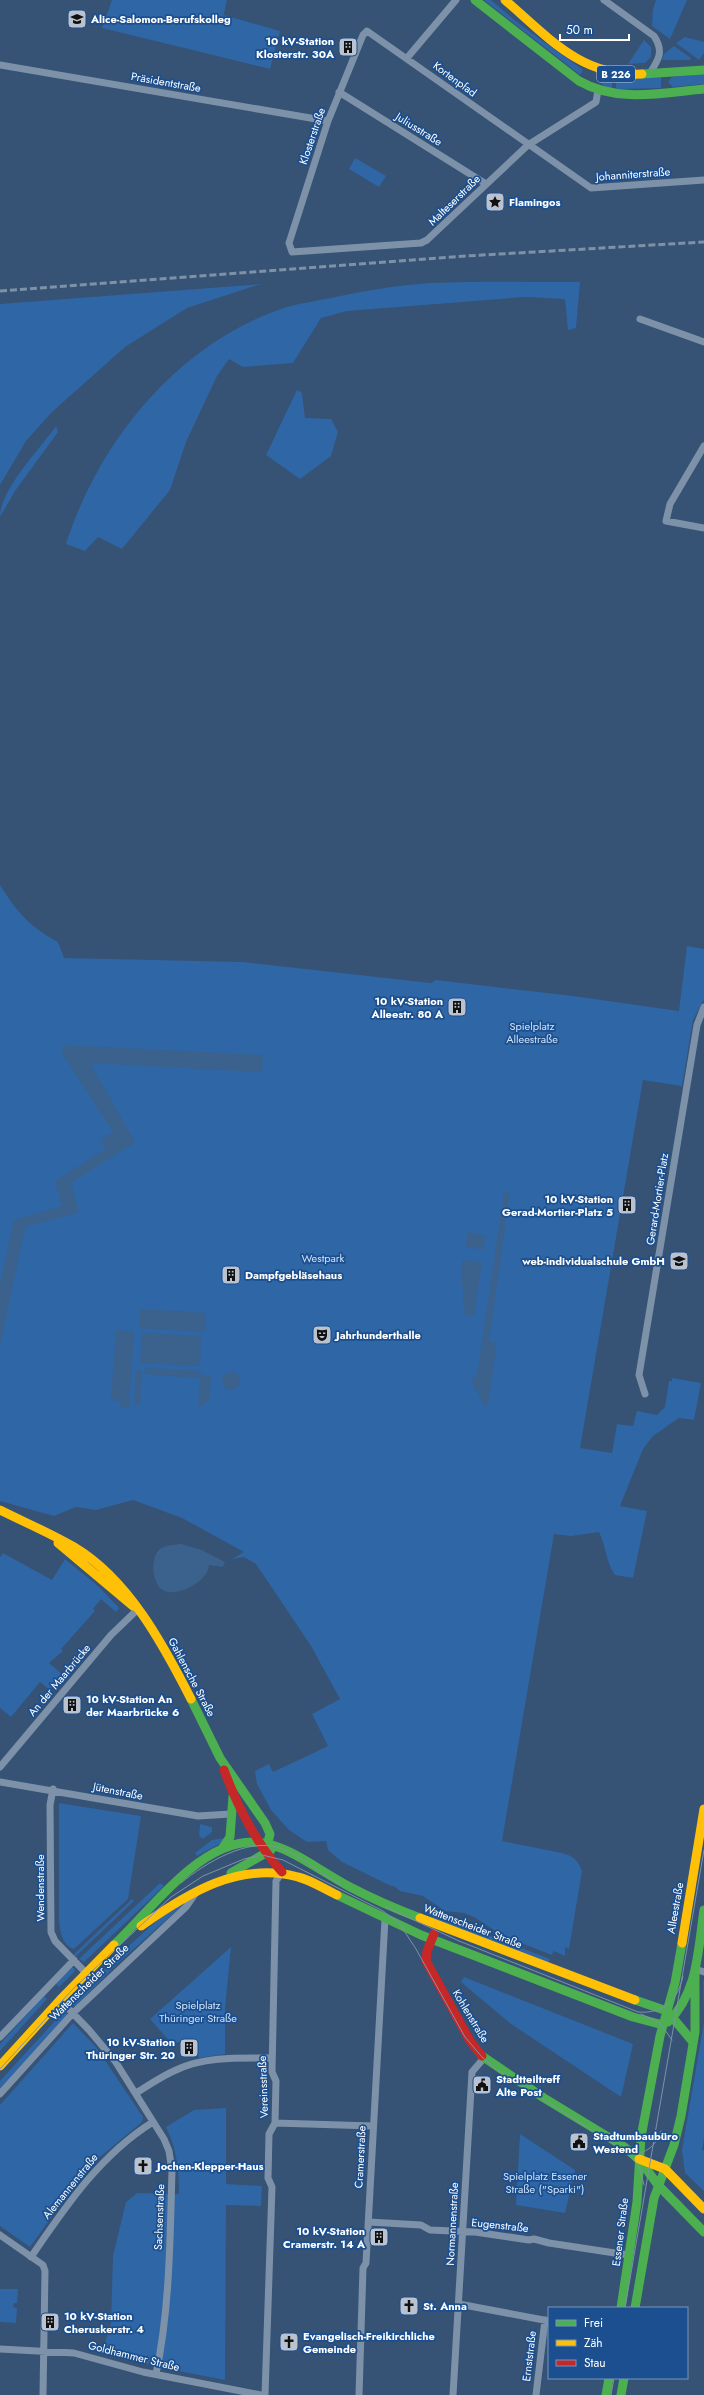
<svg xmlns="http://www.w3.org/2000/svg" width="704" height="2395" viewBox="0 0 704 2395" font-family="Jost,sans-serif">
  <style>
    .green { fill: #2f66a5 }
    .water { fill: #3b618d }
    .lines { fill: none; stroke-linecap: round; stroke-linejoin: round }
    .street { stroke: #7d92a8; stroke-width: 7 }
    .fast { stroke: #4caf50; stroke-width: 9 }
    .slow { stroke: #ffc107; stroke-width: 9 }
    .jam { stroke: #c62828; stroke-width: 9 }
    .tram { stroke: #7e92a7; stroke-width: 1 }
    .rail { stroke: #7e92a7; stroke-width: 3; stroke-dasharray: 7 3; stroke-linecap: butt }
    .labels { text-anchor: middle; stroke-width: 3.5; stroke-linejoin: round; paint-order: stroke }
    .shield { fill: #1b4f8f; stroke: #bbcadd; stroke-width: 1 }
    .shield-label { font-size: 10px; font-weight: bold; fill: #fff }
    .poi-label { font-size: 11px; font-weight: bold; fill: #fff; stroke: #1b4f8f; text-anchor: start }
    .street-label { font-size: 11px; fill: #fff; stroke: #1b4f8f }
    .park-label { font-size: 11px; fill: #cfe3fa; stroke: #1b4f8f }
  </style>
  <rect width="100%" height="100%" fill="#365274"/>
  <path class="green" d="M112,0H227L221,27L224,15L280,31L270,69L102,28Z
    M484,0H491L518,23L583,70L580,75Z
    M656,0H687L670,39L652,26L653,9Z
    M685,37L704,42V53L699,60L676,43Z
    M644,40L651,47V57L645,63L628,64Z
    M674,46L691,58L690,60H662L664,54Z
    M704,74V84L673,87L668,82L672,77Z
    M600,76L612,78V88L603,86Z
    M661,77V88L616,89V78Z
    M355,158L386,176L379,187L349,169Z
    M580,282L576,328L568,330L565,299L525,297L347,311L321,318L293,363L243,367L229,359L217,376L186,442L170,490L122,549L98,537L85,551L66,544C99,440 180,341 287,307C301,303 316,301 331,298C363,291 397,285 431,283C480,281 530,282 580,282Z
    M261,284L187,308L125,347L52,412L26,441L0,485V304Z
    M297,390L302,393L305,418L331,419L338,432L331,456L300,479L266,455Z
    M56,426L58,432L15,491L0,517C0,489 40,449 56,426Z
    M0,885C16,911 31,928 58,942L64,958L243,962L431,983L436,980L573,996L679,1011L687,946L704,949V999L693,1020L682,1086L643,1080L580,1448L612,1453L617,1424L633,1426L637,1411L657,1415L665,1407L669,1381H672V1378L701,1383L694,1420L679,1418L653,1436L643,1449L620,1506L647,1511L633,1578L615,1575C606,1563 606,1546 599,1532L571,1536L554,1534L502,1841L562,1853C573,1856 578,1860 582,1871L569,1949L565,1947V1956L554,1951L552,1955L503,1936L474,1917L464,1913L445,1911L423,1896L400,1891L394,1886H391L342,1862L328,1850L326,1841L307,1842L289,1830L271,1810L257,1784L255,1771L269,1764L273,1772L328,1746L312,1714L340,1699L311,1646L256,1564L244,1557L232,1559L244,1552L182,1518L133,1500L96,1510L76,1507L54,1516L0,1501Z
    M3,1553L52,1580L65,1559L98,1586L119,1608L116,1612L101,1599L93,1609L95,1611L61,1649L63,1651L49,1663L63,1675L50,1690L40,1682L11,1717L0,1708V1557Z
    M59,1803L141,1816L128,1899L74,1949C62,1946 60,1930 59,1920Z
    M200,1824L212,1827V1832L203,1839L199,1836Z
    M225,1838L221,1843L197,1856L195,1853L212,1840Z
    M160,1883L164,1886L84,1962L79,1959Z
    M132,1899L134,1901L75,1957L73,1955Z
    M185,1903L117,1964L75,2006L72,2005C72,1997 154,1922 166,1913C172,1909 179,1906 185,1903Z
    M433,1914L550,1959L548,1963L431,1918Z
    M231,1947L225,2008V2054L199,2058L193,2038L172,2044L150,2019Z
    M71,1967L74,1968L75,1971L59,1987L55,1983Z
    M464,1977L633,2044L621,2097L511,2024L461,1982Z
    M703,1980L704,1981V2139L702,2150H704V2191L685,2173L682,2150L704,2022Z
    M44,1996L47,1999L0,2051V2044Z
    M64,2011L67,2014L66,2016L0,2089V2081Z
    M73,2023L96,2047L143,2117L142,2122L94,2162L68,2194L30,2247L0,2226V2105Z
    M226,2108V2184L262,2186L261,2206L226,2205L225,2380L163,2368L102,2352L111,2323L113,2256L126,2202L137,2193L179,2194C179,2169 177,2150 166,2127L194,2110Z
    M520,2134L575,2170L565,2213L516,2205Z
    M0,2289H18L17,2303H14L13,2307L17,2308L16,2323L0,2322Z"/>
  <path class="water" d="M63,1045L263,1055L262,1072L90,1063L135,1142L71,1183L79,1212L25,1227L0,1347V1283L14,1220L62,1206L55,1181L106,1149L100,1140L113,1132L62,1053Z
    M510,1192L489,1341L497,1343L488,1406L485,1407L471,1380L477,1376L504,1193Z
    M468,1232L486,1236L483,1250L465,1246Z
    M463,1260L482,1262L474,1316L465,1315L461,1272Z
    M140,1309L206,1313L205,1332L139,1328Z
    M116,1330L134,1332L129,1407L120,1409L121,1401L111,1400Z
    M142,1333L201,1336L200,1366L140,1363Z
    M149,1368L199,1371L198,1378L144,1374L145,1369Z
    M136,1370H142L140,1405L134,1404Z
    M200,1371L202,1375L211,1376L209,1401L198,1407Z
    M222 1381a9 9 0 1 1 18 0a9 9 0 1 1-18 0Z
    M181,1544L202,1550L225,1562L223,1567L209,1565C209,1582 173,1600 161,1589C152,1581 150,1557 160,1549C165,1545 174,1545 181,1544Z"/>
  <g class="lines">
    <path class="street" d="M604,0L654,36C664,51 659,59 650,73
      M407,58L456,0
      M0,65L328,121
      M598,90L596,102L528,145L427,240L421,243L292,252L289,243L328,121L363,35L367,31L591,188L704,180
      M339,92L486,184
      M640,319L704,342
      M704,446L670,504L666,521L704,528
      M645,1394L639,1375L697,1025L704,1007
      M0,1767L111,1635L138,1609
      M0,1782L198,1816L231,1814
      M53,1789L50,1805L51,1932L55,1941L86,1973
      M695,1969L704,1972
      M60,2000L89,2030L115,2061L164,2139L169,2151L172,2171C170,2238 170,2308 156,2374
      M0,2037L74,1960
      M136,2093C149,2085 162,2076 176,2070C205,2056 241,2058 272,2058
      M0,2094L73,2013L186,1907L197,1891
      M275,2123L373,2126
      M369,2222L421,2225L430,2230L475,2232L529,2240L534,2239L549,2243L628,2255
      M0,2235L43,2265L45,2271L43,2395
      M31,2257C66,2206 100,2155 153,2122
      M459,2304L549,2321
      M0,2349L74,2353L143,2372L261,2395
      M265,2395L272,2187L268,2178L269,2134L275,2123L276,2081L272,2072L276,1881L282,1872
      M359,2395L363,2268L366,2263L385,1919
      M453,2395L472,2072L484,2058
      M536,2395L545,2320"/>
    <path class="fast" d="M475,0L579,81C618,103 661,93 704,89
      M642,74L704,70
      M191,1699L220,1758L265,1823L270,1834L265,1853
      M222,1849L230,1837L233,1796
      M231,1873L271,1850
      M337,1895L421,1935L633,2017L663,2025
      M114,1945C139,1921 162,1892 189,1870C258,1814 289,1854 350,1887C373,1899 396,1909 420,1918
      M635,2000L667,2011L693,2042
      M668,2022C698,1993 698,1949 704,1910
      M482,2056L544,2098L623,2146L639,2159L658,2185L704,2232
      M621,2308L637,2202L641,2137L660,2036L675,1983L682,1943
      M635,2308L654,2198L674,2145L681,2116L695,2032V1969
      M606,2395L609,2378
      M621,2395L624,2378"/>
    <path class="slow" d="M505,0C548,37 581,77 642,74
      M0,1510C24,1522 50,1533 74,1547C128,1579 163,1644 191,1699
      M58,1543L133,1606
      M420,1918L635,2000
      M141,1926C188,1893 239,1861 298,1877C311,1880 324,1889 337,1895
      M682,1943L704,1809
      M0,2066L60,2000L114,1945
      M639,2159L665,2169L704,2209"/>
    <path class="jam" d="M224,1770C238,1808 255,1842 282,1872
      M434,1934L427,1951L426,1961L470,2041L482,2056"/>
    <path class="tram" d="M181,1883C205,1863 248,1837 280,1848C302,1856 321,1874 341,1885
      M386,1907L459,1941L638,2012C664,2014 678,2000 683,1976
      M641,2014L660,2023L672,2040
      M0,2069L72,1990L171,1897L203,1876L244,1859L262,1855L283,1860L383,1911L399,1923L416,1949L465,2037L482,2057L496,2069L626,2152C643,2157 656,2147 661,2131
      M625,2152L639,2166L644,2185
      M625,2308L704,1850
      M611,2395L614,2378"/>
    <path class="rail" d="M0,291L466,256L704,242"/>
  </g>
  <defs>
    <symbol id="school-square" viewBox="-11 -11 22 22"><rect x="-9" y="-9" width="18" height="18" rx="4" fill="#b9c2ce" stroke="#1b4f8f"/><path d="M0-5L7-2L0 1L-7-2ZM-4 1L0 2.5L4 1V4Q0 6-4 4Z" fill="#111"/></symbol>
    <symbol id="building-square" viewBox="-11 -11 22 22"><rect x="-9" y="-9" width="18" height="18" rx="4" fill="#b9c2ce" stroke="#1b4f8f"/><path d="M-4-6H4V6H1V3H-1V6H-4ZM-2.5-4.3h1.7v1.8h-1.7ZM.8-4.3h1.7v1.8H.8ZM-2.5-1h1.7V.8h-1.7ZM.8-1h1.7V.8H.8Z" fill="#111"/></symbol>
    <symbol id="sight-square" viewBox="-11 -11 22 22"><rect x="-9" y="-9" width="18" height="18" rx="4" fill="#b9c2ce" stroke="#1b4f8f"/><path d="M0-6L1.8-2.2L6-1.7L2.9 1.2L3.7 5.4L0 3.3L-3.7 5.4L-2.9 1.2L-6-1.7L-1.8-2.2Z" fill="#111"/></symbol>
    <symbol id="theatre-square" viewBox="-11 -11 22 22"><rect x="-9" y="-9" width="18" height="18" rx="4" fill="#b9c2ce" stroke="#1b4f8f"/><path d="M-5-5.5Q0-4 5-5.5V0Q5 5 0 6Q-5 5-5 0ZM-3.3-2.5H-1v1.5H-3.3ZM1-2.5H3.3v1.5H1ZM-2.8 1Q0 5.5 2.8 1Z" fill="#111"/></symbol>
    <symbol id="civic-square" viewBox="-11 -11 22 22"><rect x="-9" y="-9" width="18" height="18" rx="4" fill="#b9c2ce" stroke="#1b4f8f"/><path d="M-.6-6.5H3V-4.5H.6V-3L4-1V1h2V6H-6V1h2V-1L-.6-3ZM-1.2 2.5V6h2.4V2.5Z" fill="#111"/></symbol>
    <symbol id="church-square" viewBox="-11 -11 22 22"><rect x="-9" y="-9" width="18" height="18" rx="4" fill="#b9c2ce" stroke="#1b4f8f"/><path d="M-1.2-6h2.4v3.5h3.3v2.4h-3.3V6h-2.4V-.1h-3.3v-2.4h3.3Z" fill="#111"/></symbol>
  </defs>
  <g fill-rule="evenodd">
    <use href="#school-square" x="66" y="8" width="22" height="22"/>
    <use href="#building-square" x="337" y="36" width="22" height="22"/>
    <use href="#sight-square" x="484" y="191" width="22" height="22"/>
    <use href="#building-square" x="446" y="996" width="22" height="22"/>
    <use href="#building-square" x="616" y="1194" width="22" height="22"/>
    <use href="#school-square" x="668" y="1250" width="22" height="22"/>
    <use href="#building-square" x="220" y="1264" width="22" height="22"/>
    <use href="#theatre-square" x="311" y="1324" width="22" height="22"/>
    <use href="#building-square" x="61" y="1694" width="22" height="22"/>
    <use href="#building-square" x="178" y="2037" width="22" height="22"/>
    <use href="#civic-square" x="471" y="2074" width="22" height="22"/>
    <use href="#civic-square" x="568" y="2131" width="22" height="22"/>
    <use href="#church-square" x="132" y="2155" width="22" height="22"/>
    <use href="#building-square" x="368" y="2226" width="22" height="22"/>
    <use href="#church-square" x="398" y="2295" width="22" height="22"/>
    <use href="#building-square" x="39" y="2311" width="22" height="22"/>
    <use href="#church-square" x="278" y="2331" width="22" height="22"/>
  </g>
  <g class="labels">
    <rect class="shield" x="597" y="66" width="38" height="16" rx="3"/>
    <g class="shield-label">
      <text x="616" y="78">B 226</text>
    </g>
    <g class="poi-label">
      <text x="91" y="23">Alice-Salomon-Berufskolleg</text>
      <text x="334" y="45" text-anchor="end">10 kV-Station<tspan x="334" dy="13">Klosterstr. 30A</tspan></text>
      <text x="509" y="206">Flamingos</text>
      <text x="443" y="1005" text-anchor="end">10 kV-Station<tspan x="443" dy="13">Alleestr. 80 A</tspan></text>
      <text x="613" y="1203" text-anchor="end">10 kV-Station<tspan x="613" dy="13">Gerad-Mortier-Platz 5</tspan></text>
      <text x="665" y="1265" text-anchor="end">web-individualschule GmbH</text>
      <text x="245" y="1279">Dampfgebläsehaus</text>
      <text x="336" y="1339">Jahrhunderthalle</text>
      <text x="86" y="1703">10 kV-Station An<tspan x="86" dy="13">der Maarbrücke 6</tspan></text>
      <text x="175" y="2046" text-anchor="end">10 kV-Station<tspan x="175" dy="13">Thüringer Str. 20</tspan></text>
      <text x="496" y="2083">Stadtteiltreff<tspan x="496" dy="13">Alte Post</tspan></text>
      <text x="593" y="2140">Stadtumbaubüro<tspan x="593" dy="13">Westend</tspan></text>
      <text x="157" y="2170">Jochen-Klepper-Haus</text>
      <text x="365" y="2235" text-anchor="end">10 kV-Station<tspan x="365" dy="13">Cramerstr. 14 A</tspan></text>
      <text x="423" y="2310">St. Anna</text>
      <text x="64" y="2320">10 kV-Station<tspan x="64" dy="13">Cheruskerstr. 4</tspan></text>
      <text x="303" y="2340">Evangelisch-Freikirchliche<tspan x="303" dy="13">Gemeinde</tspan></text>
    </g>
    <g class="street-label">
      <text transform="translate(455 79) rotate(36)" y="4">Kortenpfad</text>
      <text transform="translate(166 82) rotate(10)" y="4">Präsidentstraße</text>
      <text transform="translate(419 129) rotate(32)" y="4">Juliusstraße</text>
      <text transform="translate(312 136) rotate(-71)" y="4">Klosterstraße</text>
      <text transform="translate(633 174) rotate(-4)" y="4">Johanniterstraße</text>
      <text transform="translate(454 200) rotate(-44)" y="4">Malteserstraße</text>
      <text transform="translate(657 1199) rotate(-81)" y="4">Gerard-Mortier-Platz</text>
      <text transform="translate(192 1677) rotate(62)" y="4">Gahlensche Straße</text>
      <text transform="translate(59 1680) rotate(-50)" y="4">An der Maarbrücke</text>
      <text transform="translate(118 1791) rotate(11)" y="4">Jütenstraße</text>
      <text transform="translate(40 1888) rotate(-90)" y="4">Wendenstraße</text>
      <text transform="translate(675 1908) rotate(-80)" y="4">Alleestraße</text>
      <text transform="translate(473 1926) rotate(21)" y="4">Wattenscheider Straße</text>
      <text transform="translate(89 1982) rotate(-44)" y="4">Wattenscheider Straße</text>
      <text transform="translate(471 2016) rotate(59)" y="4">Kohlenstraße</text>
      <text transform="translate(263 2087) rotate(-92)" y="4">Vereinsstraße</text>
      <text transform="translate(360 2157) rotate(-87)" y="4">Cramerstraße</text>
      <text transform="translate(70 2186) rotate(-51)" y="4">Alemannenstraße</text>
      <text transform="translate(159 2217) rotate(-88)" y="4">Sachsenstraße</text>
      <text transform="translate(452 2224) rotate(-87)" y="4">Normannenstraße</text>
      <text transform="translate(500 2225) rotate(6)" y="4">Eugenstraße</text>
      <text transform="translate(620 2232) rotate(-83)" y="4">Essener Straße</text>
      <text transform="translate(134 2356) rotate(14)" y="4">Goldhammer Straße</text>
      <text transform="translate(529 2356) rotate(-83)" y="4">Ernststraße</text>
    </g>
    <g class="park-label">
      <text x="532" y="1030">Spielplatz<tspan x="532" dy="13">Alleestraße</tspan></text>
      <text x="323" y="1262">Westpark</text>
      <text x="198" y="2009">Spielplatz<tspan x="198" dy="13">Thüringer Straße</tspan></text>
      <text x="545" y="2180">Spielplatz Essener<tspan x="545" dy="13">Straße ("Sparki")</tspan></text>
    </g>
  </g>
  <rect x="548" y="2307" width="140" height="72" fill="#1b4f8f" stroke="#7695bc"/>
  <rect x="556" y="2320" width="20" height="6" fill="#4caf50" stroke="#7695bc"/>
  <text x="584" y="2327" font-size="12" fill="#ffffff">Frei</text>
  <rect x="556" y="2340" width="20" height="6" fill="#ffc107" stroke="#7695bc"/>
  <text x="584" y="2347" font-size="12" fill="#ffffff">Zäh</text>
  <rect x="556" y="2360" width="20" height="6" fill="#c62828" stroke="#7695bc"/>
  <text x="584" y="2367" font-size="12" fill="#ffffff">Stau</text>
  <path d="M560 34v6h69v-6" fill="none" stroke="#ffffff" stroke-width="2"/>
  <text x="566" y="34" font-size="12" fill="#ffffff" stroke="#1b4f8f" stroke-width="3" paint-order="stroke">50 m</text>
</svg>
